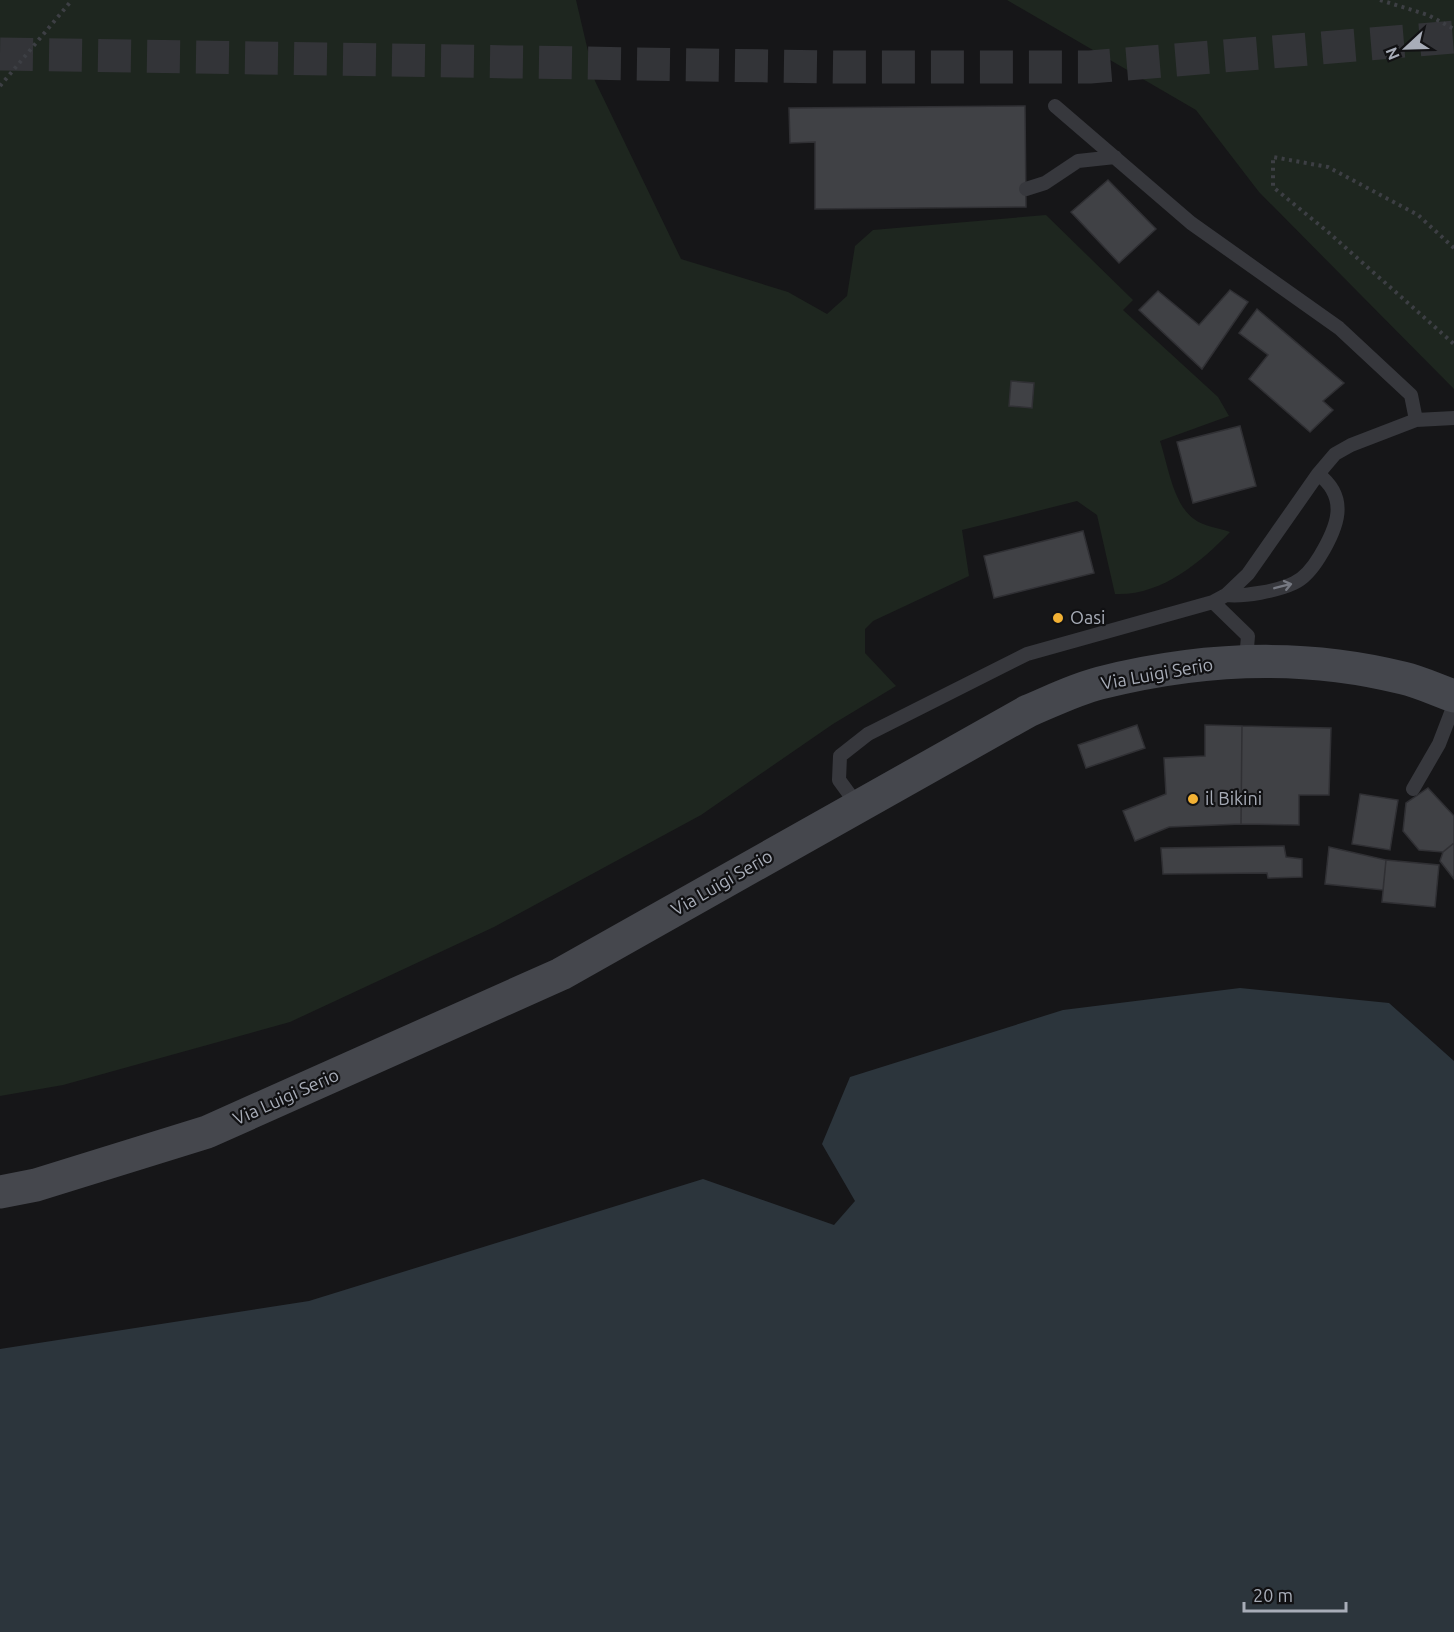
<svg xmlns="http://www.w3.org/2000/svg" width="1454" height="1632" viewBox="0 0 1454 1632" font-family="Ubuntu,sans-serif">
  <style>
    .green { fill: #1e261f }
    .water { fill: #2c353c }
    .building { fill: #404145; stroke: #303034; stroke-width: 1.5 }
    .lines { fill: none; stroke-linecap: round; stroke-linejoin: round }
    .trunk-tunnel { stroke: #333438; stroke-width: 33; stroke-dasharray: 33 16; stroke-linecap: butt }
    .path { stroke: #3d3f44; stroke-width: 4; stroke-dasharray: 3 4.5; stroke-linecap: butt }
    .service { stroke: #37383d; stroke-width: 14 }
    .secondary { stroke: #45474d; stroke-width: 33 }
    .oneway { stroke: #757881 }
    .poi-dot { fill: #f2b134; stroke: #111113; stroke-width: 2 }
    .labels { text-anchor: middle; stroke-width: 4.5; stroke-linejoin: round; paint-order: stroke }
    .poi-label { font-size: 18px; fill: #a8adb8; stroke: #111113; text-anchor: start }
    .street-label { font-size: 18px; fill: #a8adb8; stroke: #111113 }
  </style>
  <rect width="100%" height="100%" fill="#161618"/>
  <path class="green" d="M0,0H576L595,81L681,259L788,292L827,314L847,296L855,246L873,230L1046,215L1133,300L1123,310L1218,397L1229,416L1160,441C1168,465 1173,504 1194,519C1203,526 1219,528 1230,532C1200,563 1161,596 1115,594L1097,515L1077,501L962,530L969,576L873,621L865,629V653L896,686L833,724L701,815L494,927L290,1022L63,1085L0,1096Z
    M1007,0H1454V389L1259,192L1196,110Z"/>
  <path class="water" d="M1240,988L1389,1003L1454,1061V1632H0V1349L309,1301L703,1179L834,1225L855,1201L822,1144L850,1077L1063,1010Z"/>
  <path class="building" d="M1025,106L1026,207L815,209V142L790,143L789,108Z
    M1108,180L1156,229L1119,263L1071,212Z
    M1230,290L1248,302L1202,369L1139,310L1158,291L1199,325Z
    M1257,309L1344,383L1323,401L1333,410L1310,432L1249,379L1268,355L1239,333Z
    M1011,381L1034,383L1032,408L1009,406Z
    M1240,426L1256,486L1193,503L1177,442Z
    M1083,531L1094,573L994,598L984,556Z
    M1137,725L1145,748L1086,768L1078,745Z
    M1205,725L1242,726L1241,824L1169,827L1135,841L1123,811L1166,794L1164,758L1205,756Z
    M1242,726L1331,728L1329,795H1299V825L1241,824Z
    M1428,788L1454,816V843L1443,852L1419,850L1403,831L1406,803Z
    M1360,794L1398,800L1390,850L1352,844Z
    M1454,843V879L1440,861L1443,852Z
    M1284,846L1286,857L1302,859V877L1268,878L1267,873L1163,874L1161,848Z
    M1329,847L1386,860L1383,890L1325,884Z
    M1386,860L1439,865L1435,907L1382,902Z"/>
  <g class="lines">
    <path class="trunk-tunnel" d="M0,54L838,67H1090L1454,37"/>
    <path class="path" d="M1380,0L1428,15L1454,29
      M0,86L72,0
      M1454,248L1418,215L1328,167L1273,157V187L1328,232L1454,344"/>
    <path class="service" d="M1055,106L1191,223L1339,328L1411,395L1416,420
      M1026,189L1045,183L1078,161L1115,157
      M1226,595C1244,597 1277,591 1294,583C1305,578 1314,566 1320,556C1337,528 1350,498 1318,474
      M1213,602L1226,595L1248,574L1318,474L1335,454L1351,445L1416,420L1454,418
      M1413,789L1439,744L1454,705
      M858,806L839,780L840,756L868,734L1027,654L1213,602L1248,636L1246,660"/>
    <path class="secondary" d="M0,1192L36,1185L207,1132L561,974L1028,711C1052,701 1076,689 1100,683C1199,658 1303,653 1403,678C1420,682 1437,690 1454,696"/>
  </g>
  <defs><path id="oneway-shaft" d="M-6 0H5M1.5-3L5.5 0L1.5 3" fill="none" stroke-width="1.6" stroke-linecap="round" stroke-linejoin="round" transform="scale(1.5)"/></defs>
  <use class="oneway" href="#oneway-shaft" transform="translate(1283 586) rotate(-14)"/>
  <g class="poi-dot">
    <circle cx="1058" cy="618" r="6"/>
    <circle cx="1193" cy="799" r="6"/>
  </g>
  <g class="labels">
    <g class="poi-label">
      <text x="1070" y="624">Oasi</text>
      <text x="1205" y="805">il Bikini</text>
    </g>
    <g class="street-label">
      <text transform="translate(1157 674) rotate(-10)" y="6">Via Luigi Serio</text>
      <text transform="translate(722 883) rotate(-30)" y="6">Via Luigi Serio</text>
      <text transform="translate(286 1097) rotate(-24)" y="6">Via Luigi Serio</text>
    </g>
  </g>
  <g transform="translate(1406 48) rotate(248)" stroke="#111113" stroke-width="4.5" paint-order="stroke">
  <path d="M0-4.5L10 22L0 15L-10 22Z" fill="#a8adb8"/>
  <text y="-9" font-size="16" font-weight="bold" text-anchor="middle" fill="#a8adb8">N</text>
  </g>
  <path d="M1244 1602v9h102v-9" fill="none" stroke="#a8adb8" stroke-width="3"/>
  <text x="1253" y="1602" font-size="18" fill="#a8adb8" stroke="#111113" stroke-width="4.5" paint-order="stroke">20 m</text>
</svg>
